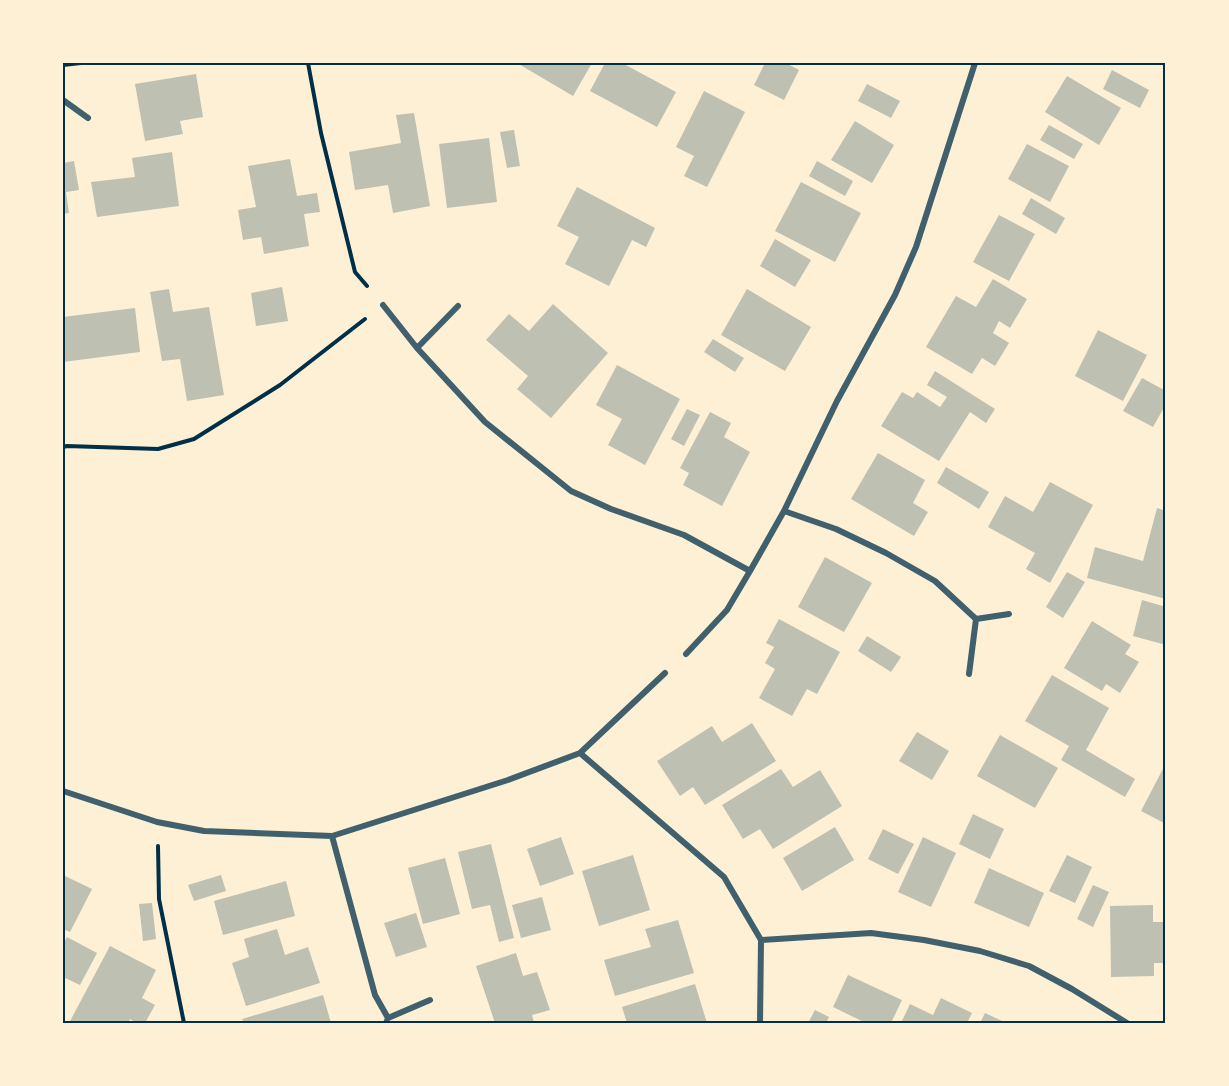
<svg xmlns="http://www.w3.org/2000/svg" width="1229" height="1086" viewBox="0 0 1229 1086" font-family="'Playfair Display',serif">
  <style>
    .building { fill: #bec0b2 }
    .lines { fill: none; stroke-linecap: round; stroke-linejoin: round }
    .path { stroke: #003049; stroke-width: 4 }
    .minor { stroke: #3f606c; stroke-width: 6 }
    .neatline { fill: none; stroke: #003049; stroke-width: 2 }
  </style>
  <rect width="100%" height="100%" fill="#fdf0d5"/>
  <path class="building" d="M517,63H592L573,96Z
    M605,63H622L676,92L657,127L590,91Z
    M765,63H786L799,70L784,100L754,85Z
    M1112,70L1149,90L1140,108L1103,89Z
    M196,74L203,117L180,121L183,134L145,141L135,84Z
    M1067,76L1121,108L1099,145L1045,112Z
    M867,84L900,101L891,118L858,101Z
    M704,91L745,112L707,187L684,176L694,156L676,147Z
    M414,113L430,206L393,213L388,185L355,190L349,152L401,143L396,115Z
    M855,121L894,145L872,183L831,160Z
    M1049,125L1083,144L1074,159L1040,140Z
    M514,130L520,166L507,168L500,132Z
    M489,138L497,202L447,208L439,144Z
    M1027,144L1069,166L1050,202L1008,179Z
    M172,152L179,206L97,217L91,182L135,177L132,158Z
    M290,159L297,196L317,193L320,212L304,214L309,246L264,254L261,237L243,240L238,210L256,207L248,166Z
    M74,161L79,190L66,192L69,213L63,214V163Z
    M817,161L853,181L845,196L809,176Z
    M801,182L861,213L835,262L775,231Z
    M577,187L655,228L646,247L632,240L609,286L565,264L579,237L557,226Z
    M1031,198L1065,218L1056,234L1022,214Z
    M999,215L1035,234L1009,281L973,262Z
    M775,239L811,260L795,287L760,266Z
    M993,279L1027,299L1010,328L999,321L993,333L1009,343L995,366L982,358L972,374L926,347L956,296L976,307Z
    M282,287L288,321L256,326L251,293Z
    M169,289L173,312L209,307L224,395L187,401L180,359L162,361L150,292Z
    M747,289L811,327L785,371L721,335Z
    M553,304L608,353L551,418L517,389L528,376L486,340L509,314L529,331Z
    M135,308L140,352L63,362V317Z
    M1098,330L1147,355L1123,401L1075,376Z
    M713,339L744,358L735,372L704,352Z
    M617,365L680,399L645,465L608,445L622,419L596,405Z
    M935,371L995,409L986,423L970,412L939,461L881,426L902,392L913,398L917,392L940,407L947,397L927,385Z
    M1142,378L1166,391V404L1153,427L1123,411Z
    M687,409L700,415L684,446L671,439Z
    M710,412L731,423L724,437L750,452L722,506L683,485L689,473L680,468Z
    M878,453L925,480L913,503L928,512L914,536L851,499Z
    M946,467L989,492L979,509L937,483Z
    M1050,482L1093,505L1050,583L1026,569L1035,553L988,527L1005,496L1033,512Z
    M1157,508L1166,511V599L1087,578L1095,547L1143,561Z
    M825,557L872,583L844,632L798,607Z
    M1067,572L1085,582L1063,618L1046,607Z
    M1142,600L1166,607V645L1133,636Z
    M779,619L840,652L817,694L807,689L792,716L759,698L775,669L765,663L774,647L766,643Z
    M1092,621L1131,645L1125,654L1139,662L1120,693L1106,684L1102,691L1064,668Z
    M867,636L901,657L891,672L858,651Z
    M1052,675L1109,708L1086,750L1135,779L1125,797L1061,760L1069,746L1025,721Z
    M752,723L776,761L705,805L693,787L680,796L657,761L712,726L722,742Z
    M917,732L949,751L932,780L899,761Z
    M1000,735L1058,768L1035,808L977,776Z
    M1166,763V824L1141,811Z
    M781,769L793,787L820,770L842,806L773,849L760,829L743,839L722,805Z
    M973,814L1004,829L990,859L959,844Z
    M835,827L854,860L802,891L783,858Z
    M883,829L914,844L898,874L868,859Z
    M561,837L574,874L540,886L527,849Z
    M923,837L956,853L931,907L898,892Z
    M491,844L514,938L499,942L490,905L472,909L458,852Z
    M633,855L650,910L599,926L582,871Z
    M1067,855L1092,867L1075,903L1049,891Z
    M445,858L460,914L423,924L408,868Z
    M989,868L1044,893L1029,927L974,903Z
    M63,875L92,889L70,932L63,929Z
    M221,875L226,891L194,901L188,885Z
    M286,881L295,916L223,935L214,901Z
    M1093,885L1109,892L1093,927L1077,919Z
    M542,897L551,930L521,938L512,905Z
    M152,903L156,939L143,941L139,904Z
    M1153,905V922H1166V963H1154V976L1111,977L1110,906Z
    M416,913L427,947L396,957L384,923Z
    M678,920L694,973L615,996L604,960L651,947L645,929Z
    M277,929L285,955L308,947L320,983L246,1006L232,963L249,957L244,939Z
    M67,937L97,953L80,985L63,977V944Z
    M110,946L156,970L142,998L155,1005L145,1023H137L130,1019L128,1023H69Z
    M516,953L523,976L537,972L550,1010L532,1015L534,1023H495L476,966Z
    M848,975L902,1000L891,1023H866L833,1007Z
    M695,984L707,1023H627L622,1007Z
    M323,995L331,1023H244L242,1019Z
    M941,998L972,1013L967,1023H901L910,1004L933,1015Z
    M815,1010L829,1017L826,1023H808Z
    M985,1013L1000,1020L1006,1023H980Z"/>
  <g class="lines">
    <path class="path" d="M308,63L321,133L355,272L367,286
      M63,65L81,63
      M63,447L67,446L158,449L194,439L280,385L365,319
      M158,846L159,899L184,1023"/>
    <path class="minor" d="M63,100L88,118
      M383,305L417,348L485,422L571,491L611,509L684,535L750,571
      M417,348L458,306
      M784,511L836,529L886,553L935,581L976,619L969,674
      M976,619L1009,614
      M686,654L727,610L750,571L784,511L837,401L895,295L916,247L975,63
      M580,753L665,673
      M63,791L157,822L204,831L332,836L508,780L580,753L724,877L761,940L760,1023
      M332,836L375,995L388,1018L386,1023
      M761,940L871,933L924,940L980,951L1029,966L1072,989L1127,1023
      M388,1018L430,1000"/>
  </g>
  <rect width="1229" height="1086" fill="none" stroke="#fdf0d5" stroke-width="129"/>
  <rect x="64" y="64" width="1100" height="958" class="neatline"/>
</svg>
